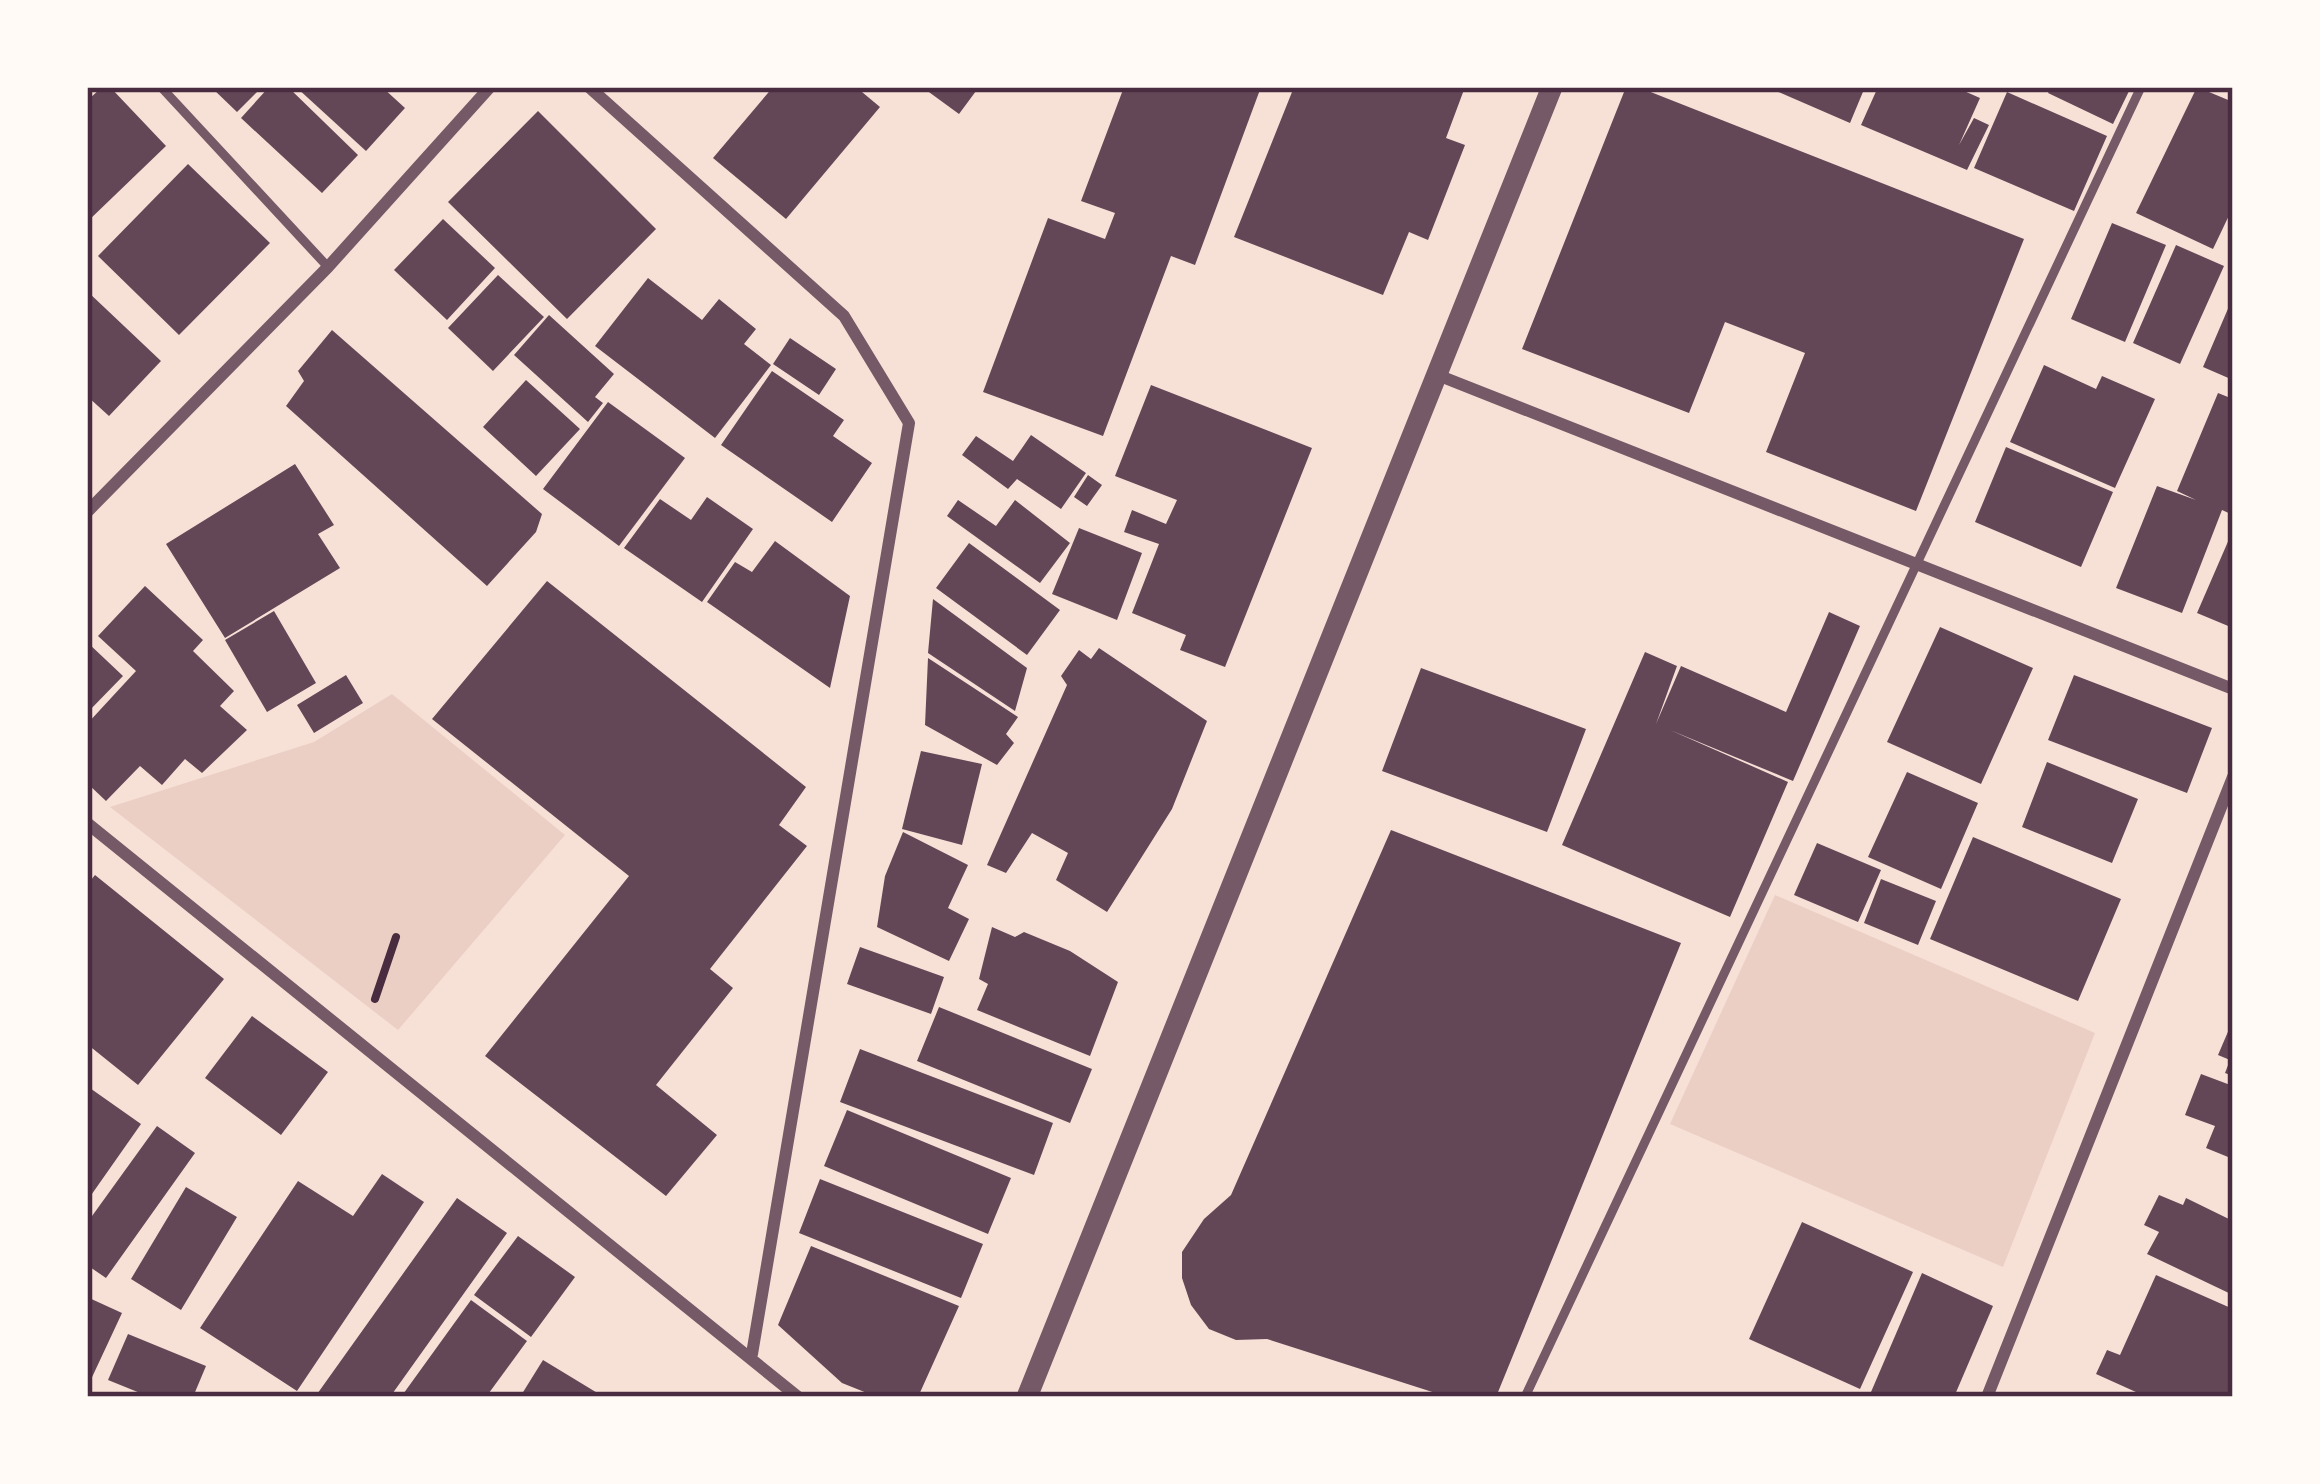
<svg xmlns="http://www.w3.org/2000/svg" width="2320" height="1484" viewBox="0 0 2320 1484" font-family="'Nunito Sans',sans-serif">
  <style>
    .green { fill: #ebcfc5 }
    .building { fill: #644757 }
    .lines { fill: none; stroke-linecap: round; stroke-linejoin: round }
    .path { stroke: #4a2c40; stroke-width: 8 }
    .service { stroke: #755966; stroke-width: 9 }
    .minor { stroke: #755966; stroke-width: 12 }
    .tertiary { stroke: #755966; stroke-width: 21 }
    .neatline { fill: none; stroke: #4a2c40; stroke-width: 4.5 }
  </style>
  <rect width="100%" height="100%" fill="#f7e1d7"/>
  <path class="green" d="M392,694L565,835L398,1030L110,807L314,742Z
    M1775,895L2095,1033L2003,1267L1670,1124Z"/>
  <path class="building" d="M102,87H110L166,146L87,222V101Z
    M211,87H262L237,112Z
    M269,87H288L358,155L322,193L241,118Z
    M296,87H382L405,108L366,151Z
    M773,87H856L880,107L786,219L713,158Z
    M922,87H979L959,114Z
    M1124,87H1261L1195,265L1171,256L1103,436L983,392L1048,218L1105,239L1115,213L1081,201Z
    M1294,87H1465L1446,138L1465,145L1428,240L1409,232L1383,295L1234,237Z
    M1626,87H1638L2024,239L1916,511L1766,452L1805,353L1725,322L1689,413L1522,349Z
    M1767,87H1865L1850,123Z
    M1878,87H1955L1980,98L1959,145L1974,118L1989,125L1967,170L1861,125Z
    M2051,87H2131L2113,124L2048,93Z
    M2197,87L2233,102V207L2213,249L2136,213Z
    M2007,92L2107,136L2074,211L1974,168Z
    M538,111L656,229L567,319L448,202Z
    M188,164L270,243L179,335L98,256Z
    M443,219L495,268L447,320L394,270Z
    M2112,223L2166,245L2125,342L2071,319Z
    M2176,245L2224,266L2180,364L2133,343Z
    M498,275L544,317L493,371L448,328Z
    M648,278L702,320L719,299L756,329L744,344L771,365L715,438L595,346Z
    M87,291L161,361L109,416L87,396Z
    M2233,297V380L2203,367Z
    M549,315L614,374L595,397L603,403L588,422L514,355Z
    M332,330L542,514L536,532L487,586L286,406L304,381L298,371Z
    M790,338L836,369L819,395L773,364Z
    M2044,365L2096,389L2102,376L2155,399L2115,488L2010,442Z
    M772,371L844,420L833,436L872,463L832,522L721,445Z
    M526,380L580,429L536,476L483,427Z
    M1151,385L1312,448L1225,667L1180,650L1186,635L1132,613L1159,544L1124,532L1132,510L1166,524L1177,500L1115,476Z
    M2218,393L2233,399V515L2222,510L2182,613L2116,588L2157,486L2196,500L2177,491Z
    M608,402L685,458L619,546L543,489Z
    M1031,435L1086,473L1061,509L1017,479L1008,489L962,455L976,436L1013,461Z
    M2006,447L2113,492L2081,567L1975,522Z
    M295,464L334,525L318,534L340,568L225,638L166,544Z
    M1088,475L1102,485L1087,506L1074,497Z
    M707,497L753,529L702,602L624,548L660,499L691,520Z
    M958,500L996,526L1015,500L1070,543L1040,583L947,516Z
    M1079,528L1142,553L1117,620L1052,594Z
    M2233,530V628L2197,613Z
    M775,541L850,596L830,688L707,602L735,562L752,572Z
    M969,543L1060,610L1027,655L936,588Z
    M547,581L806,787L779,825L807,846L710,969L733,988L656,1085L717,1135L666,1196L485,1056L629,876L432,719Z
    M145,586L203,640L193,651L234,691L220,706L247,730L202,773L185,759L162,785L140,766L106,801L87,783V724L136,671L98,636Z
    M933,599L1027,668L1015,711L928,653Z
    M274,611L316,683L267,712L225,640Z
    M1829,612L1860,626L1793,781L1670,730L1788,782L1730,917L1562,845L1645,652L1677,666L1656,724L1681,666L1786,712Z
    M1940,627L2033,668L1981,784L1887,742Z
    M87,642L123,676L87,713Z
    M1099,648L1207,721L1172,809L1107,912L1056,880L1068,853L1032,833L1006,873L987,865L1067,685L1061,676L1079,650L1091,659Z
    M928,658L1018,717L1006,734L1014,743L997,765L925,725Z
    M1421,668L1586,729L1547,832L1382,771Z
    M346,675L363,703L314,733L297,705Z
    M2074,675L2212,728L2187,793L2048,740Z
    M921,751L982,764L962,845L902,829Z
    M2047,762L2138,799L2112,863L2022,827Z
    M1907,772L1978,803L1941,889L1868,857Z
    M1391,830L1681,943L1496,1397H1448L1267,1339L1236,1340L1209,1329L1191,1305L1182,1278V1252L1204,1219L1231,1195Z
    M903,832L968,865L948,908L969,919L949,961L877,927L885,876Z
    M1973,837L2121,899L2078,1001L1930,939Z
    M1817,843L1881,870L1858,922L1794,895Z
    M95,875L224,979L138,1085L87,1044V885Z
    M1881,879L1936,901L1918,945L1864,923Z
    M992,927L1015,937L1024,932L1070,951L1118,982L1090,1056L977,1010L988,984L979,979Z
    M860,947L944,977L931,1014L847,984Z
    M939,1007L1092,1069L1070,1123L917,1061Z
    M252,1016L328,1072L281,1135L205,1078Z
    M2233,1020V1076L2225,1073L2230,1060L2218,1055Z
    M860,1049L1053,1123L1034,1175L840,1102Z
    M2201,1074L2233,1086V1159L2206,1148L2215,1126L2185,1115Z
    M87,1086L141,1124L87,1201Z
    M847,1110L1011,1178L988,1234L824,1166Z
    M157,1126L195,1153L106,1278L87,1265V1223Z
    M382,1174L424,1202L297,1391L200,1328L298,1181L353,1216Z
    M820,1179L983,1244L961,1298L799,1233Z
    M186,1187L237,1217L181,1310L131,1279Z
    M2159,1195L2183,1205L2186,1198L2233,1221V1295L2147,1254L2159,1232L2144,1225Z
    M457,1198L507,1233L390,1397H315Z
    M1802,1222L1913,1272L1860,1389L1749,1339Z
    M518,1236L575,1277L531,1337L474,1295Z
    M811,1246L959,1306L918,1397H877L842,1383L778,1325Z
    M1922,1273L1993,1306L1954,1397H1881L1871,1392Z
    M2156,1275L2233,1309V1397H2147L2096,1374L2107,1350L2120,1355Z
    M87,1297L122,1313L87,1388Z
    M471,1300L527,1341L486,1397H401Z
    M128,1334L206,1366L193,1397H150L108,1380Z
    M543,1360L604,1397H520Z"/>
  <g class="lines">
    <path class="path" d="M375,999L396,937"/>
    <path class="service" d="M161,87L328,267
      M1525,1397L2141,87"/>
    <path class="minor" d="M589,87L844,316L909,423L752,1354
      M1440,376L2233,689
      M87,512L328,267L490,87
      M87,823L798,1397
      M1987,1397L2233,777"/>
    <path class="tertiary" d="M1027,1397L1552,87"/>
  </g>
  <rect width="2320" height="1484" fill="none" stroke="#fffaf5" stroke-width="180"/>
  <rect x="90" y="90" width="2140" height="1304" class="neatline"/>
</svg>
